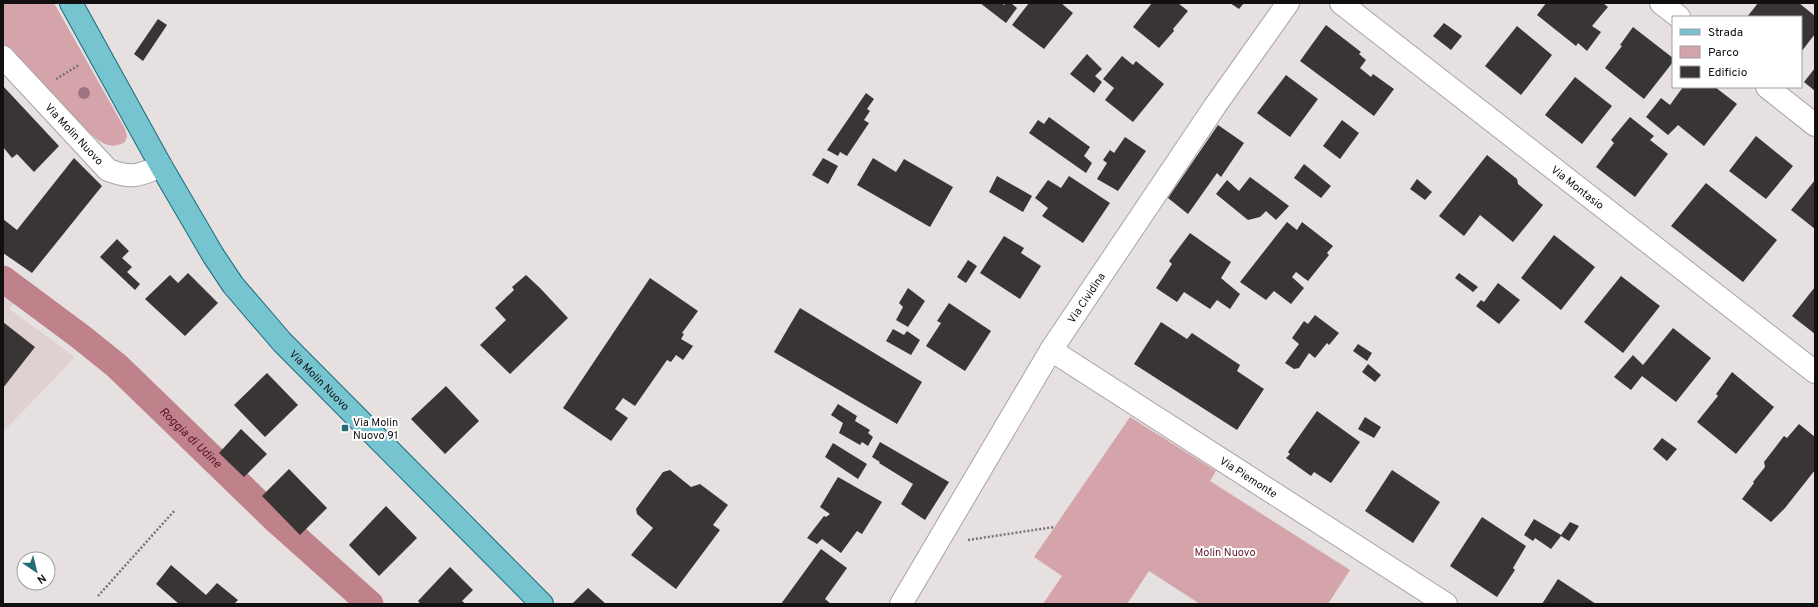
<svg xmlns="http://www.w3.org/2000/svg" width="1818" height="607" viewBox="0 0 1818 607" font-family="Overpass,sans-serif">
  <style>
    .built { fill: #dfd1d2 }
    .green { fill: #d5a4ab }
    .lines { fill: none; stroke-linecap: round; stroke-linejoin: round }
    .canal { stroke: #bf828b; stroke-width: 27 }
    .building { fill: #393535 }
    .minor-casing { stroke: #a8a3a4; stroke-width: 24 }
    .major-casing { stroke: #196b79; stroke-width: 24 }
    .path { stroke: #777374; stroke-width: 2.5; stroke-dasharray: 2 2; stroke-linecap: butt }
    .minor { stroke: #fff; stroke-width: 22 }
    .major { stroke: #77c4d1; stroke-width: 22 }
    .tree { fill: #9e737d }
    .poi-dot { fill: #246b78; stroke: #fff; stroke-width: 1.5 }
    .labels { text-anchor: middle; stroke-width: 4; stroke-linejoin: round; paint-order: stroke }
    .street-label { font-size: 11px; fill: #110f10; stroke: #fff }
    .poi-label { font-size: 11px; fill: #110f10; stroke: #fff; text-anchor: start }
    .park-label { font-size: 11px; fill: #63192c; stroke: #fff }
    .water-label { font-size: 12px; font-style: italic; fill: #590f24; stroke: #fff }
  </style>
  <rect width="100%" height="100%" fill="#e6e0e1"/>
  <path class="built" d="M3,267L28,285L9,309L75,357L3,432Z"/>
  <path class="green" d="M3,3H54L125,129L127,136L125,142C108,152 98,140 85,129L3,43Z
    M1130,417L1216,471L1210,481L1350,570L1328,604H1200L1149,571L1127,604H1043L1062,576L1034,557Z"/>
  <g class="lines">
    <path class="canal" id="s1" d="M3,279L81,337L117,366L277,521L370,604"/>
  </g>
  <path class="building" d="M980,3H1002L1004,5L1006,3H1011L1017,8L1006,23Z
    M1029,3H1061L1073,13L1044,49L1012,25Z
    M1152,3H1178L1188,11L1173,29L1174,31L1159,48L1133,27Z
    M1230,3H1244L1239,9Z
    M1546,3H1603L1608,7L1592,26L1601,32L1587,51L1578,43L1576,46L1537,15Z
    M1758,3H1799L1815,16V34L1801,52V17H1747Z
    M158,19L167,25L143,61L134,54Z
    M1444,23L1462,36L1451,50L1433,36Z
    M1326,25L1361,52L1359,54L1366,60L1360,68L1371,77L1373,74L1394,89L1374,116L1300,61Z
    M1517,26L1552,55L1521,95L1485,66Z
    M1633,27L1673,58V62L1644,99L1605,68L1622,46L1620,45Z
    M1087,54L1102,69L1095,76L1102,82L1094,93L1070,74Z
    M1122,56L1133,65L1136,61L1164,84L1133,122L1105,100L1114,88L1103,79Z
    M1815,68V91L1804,82Z
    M1286,75L1318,99L1290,137L1257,113Z
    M1575,77L1612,106L1582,144L1545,115Z
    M3,86L59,146L34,172L17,154L12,158L3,147Z
    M1683,87H1715L1737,104L1704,146L1678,125L1668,135L1646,117L1661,98L1670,105Z
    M866,93L874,99L867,109L870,111L864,120L869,123L847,156L840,152L838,156L827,150Z
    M1049,117L1090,147L1084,156L1092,163L1086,173L1029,133L1038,120L1044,124Z
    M1630,117L1654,136L1650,140L1668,154L1635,197L1596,167L1614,143L1611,140Z
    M1342,120L1359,133L1340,159L1323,146Z
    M1218,125L1244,143L1221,177L1217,173L1188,214L1168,198Z
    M1756,136L1793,166L1766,199L1729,171Z
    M1125,137L1146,151L1118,191L1097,179L1107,163L1103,160L1110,150L1114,153Z
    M1487,155L1517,179L1518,184L1543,205L1513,242L1480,215L1464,236L1439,216Z
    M74,158L102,186L32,273L3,253V219L17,230Z
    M823,158L838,166L828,184L812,175Z
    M873,158L896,172L904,159L953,187L930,227L857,185Z
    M1304,164L1331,186L1321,198L1294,178Z
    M997,176L1032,196L1023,212L989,192Z
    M1069,176L1110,203L1083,243L1042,216L1048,208L1035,198L1048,180L1061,188Z
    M1250,177L1289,206L1276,220L1266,211L1260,217L1248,220L1216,194L1227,180L1239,191Z
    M1417,179L1432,192L1425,200L1410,189Z
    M1815,180V229L1791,210Z
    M1706,183L1777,240L1743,282L1671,226Z
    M1287,222L1297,230L1302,222L1333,246L1327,253L1329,255L1308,281L1296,272L1292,277L1304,288L1291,304L1274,291L1266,300L1240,282Z
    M1190,233L1231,262L1221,278L1240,294L1230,309L1217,300L1210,309L1184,292L1177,302L1156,288L1172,264L1169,261Z
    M1554,235L1595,267L1561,310L1521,278Z
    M1004,236L1024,248L1021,253L1041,266L1020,299L980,273Z
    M117,239L129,251L122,258L132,267L127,272L140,284L135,290L100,257Z
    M968,260L977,266L966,283L957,277Z
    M188,273L218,303L185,336L145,299L170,275L178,283Z
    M1459,273L1478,287L1473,292L1455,278Z
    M526,275L540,288L568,318L510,374L480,345L506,320L495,308L514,290L512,287Z
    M1621,276L1660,306L1623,353L1584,322Z
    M650,278L698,311L682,333L684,334L681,339L693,346L683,360L676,355L671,362L667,360L635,406L623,398L615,409L628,418L611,441L563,408Z
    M1498,283L1520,300L1499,324L1476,306L1481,300L1484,302Z
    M1815,287V334L1792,316Z
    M908,288L925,301L908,327L896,320L903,307L899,303Z
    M949,303L991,331L965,371L926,346L941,323L937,321Z
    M800,308L922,382L897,424L774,352Z
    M1315,315L1339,333L1329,345L1327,343L1315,358L1309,353L1299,368L1294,369L1285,363L1299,344L1292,338L1304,321L1308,324Z
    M3,322L35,347L3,388Z
    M1161,322L1187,339L1192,333L1240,365L1237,371L1264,389L1237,430L1134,364Z
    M1673,328L1711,358L1676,402L1642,376L1631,390L1614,377L1633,355L1643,365Z
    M893,329L904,335L907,331L920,340L911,355L886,341Z
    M1358,344L1372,353L1367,361L1353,351Z
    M1368,364L1381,375L1375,382L1362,372Z
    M1732,372L1774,407L1736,454L1697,422L1718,396L1716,394Z
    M267,373L298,405L265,437L234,405Z
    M446,386L479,421L445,454L411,419Z
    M838,404L857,416L855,421L870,430L868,433L873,437L868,446L862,442L860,445L839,433L843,423L831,415Z
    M1317,411L1360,442L1331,483L1314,472L1311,476L1286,458L1290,454L1288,452Z
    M1365,417L1381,427L1374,438L1358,429Z
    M1799,424L1815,437V470L1785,508L1771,522L1742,499L1754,483L1753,482L1765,467L1764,462L1784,436L1787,438Z
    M241,429L267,454L244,477L219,453Z
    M1662,438L1677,449L1667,461L1653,449Z
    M880,442L949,482L925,520L901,504L913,484L879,463L880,462L872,457Z
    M833,443L867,464L858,479L825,457Z
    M289,469L327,508L300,535L262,496Z
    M670,470L691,487L700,484L728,505L713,525L720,530L676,589L631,555L653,528L637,514L636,509L663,472Z
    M1392,470L1440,502L1413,543L1365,511Z
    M838,477L882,502L862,534L857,531L841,553L822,539L817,544L807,538L824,516L826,517L830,514L820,507Z
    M386,506L417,538L379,576L349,545Z
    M1482,517L1526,546L1513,568L1515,570L1497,597L1450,566Z
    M1534,519L1561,535L1570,522L1579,526L1569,541L1561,536L1551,549L1535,538L1533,541L1524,535Z
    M821,549L847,568L825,599L831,604H781Z
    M171,565L206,595L217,583L238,600L234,604H179L156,584Z
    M450,567L473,590L462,601L466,604H421L418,601Z
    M1558,579L1596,604H1542Z
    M588,588L606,604H572Z"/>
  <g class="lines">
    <defs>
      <g id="minor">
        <path id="s2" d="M1341,3L1815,372"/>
        <path d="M1661,3L1679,17"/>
        <path id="s3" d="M3,57L108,170C132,179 138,176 161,166"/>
        <path d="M1767,87L1815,125"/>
        <path id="s4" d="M1051,350L1446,604"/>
        <path id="s5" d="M901,604L1051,350L1215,106L1288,3"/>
      </g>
      <g id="major">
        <path id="s6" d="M71,3L161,166L213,255L233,285L282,342L542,604"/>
      </g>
    </defs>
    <use href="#minor" class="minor-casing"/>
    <use href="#major" class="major-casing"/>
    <path class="path" d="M56,79L79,65
      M968,540L1054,527
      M98,596L175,510"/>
    <use href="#minor" class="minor"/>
    <use href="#major" class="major"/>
  </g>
  <circle class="tree" cx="84" cy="93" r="6"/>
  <rect class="poi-dot" x="341" y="424" width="8" height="8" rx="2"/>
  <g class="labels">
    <g class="street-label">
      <text dy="4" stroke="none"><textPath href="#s3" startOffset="105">Via Molin Nuovo</textPath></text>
      <text dy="4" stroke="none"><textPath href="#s2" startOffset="300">Via Montasio</textPath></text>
      <text dy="4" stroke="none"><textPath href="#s5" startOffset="358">Via Cividina</textPath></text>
      <text dy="4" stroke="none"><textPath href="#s6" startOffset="454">Via Molin Nuovo</textPath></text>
      <text dy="4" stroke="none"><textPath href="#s4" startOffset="235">Via Piemonte</textPath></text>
    </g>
    <g class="poi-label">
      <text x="353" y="426">Via Molin<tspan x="353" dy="13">Nuovo 91</tspan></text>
    </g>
    <g class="park-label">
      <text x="1225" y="556">Molin Nuovo</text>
    </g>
    <g class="water-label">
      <text dy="4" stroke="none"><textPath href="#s1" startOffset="246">Roggia di Udine</textPath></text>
    </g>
  </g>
  <rect width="1818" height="607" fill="none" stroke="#110f10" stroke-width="8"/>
  <rect x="1672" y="16" width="130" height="72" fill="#ffffff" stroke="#a09f9f"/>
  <rect x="1680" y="29" width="20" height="6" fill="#77c4d1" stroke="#a09f9f"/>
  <text x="1708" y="36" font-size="12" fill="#110f10">Strada</text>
  <rect x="1680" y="46" width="20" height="12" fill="#d5a4ab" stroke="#a09f9f"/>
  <text x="1708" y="56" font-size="12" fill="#110f10">Parco</text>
  <rect x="1680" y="66" width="20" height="12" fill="#393535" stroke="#a09f9f"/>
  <text x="1708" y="76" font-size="12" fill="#110f10">Edificio</text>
  <g transform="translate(36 571) rotate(145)"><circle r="19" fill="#ffffff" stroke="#a09f9f"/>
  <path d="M0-3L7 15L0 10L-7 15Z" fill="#246b78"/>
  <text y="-6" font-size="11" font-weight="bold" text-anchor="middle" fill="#110f10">N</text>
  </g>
</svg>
